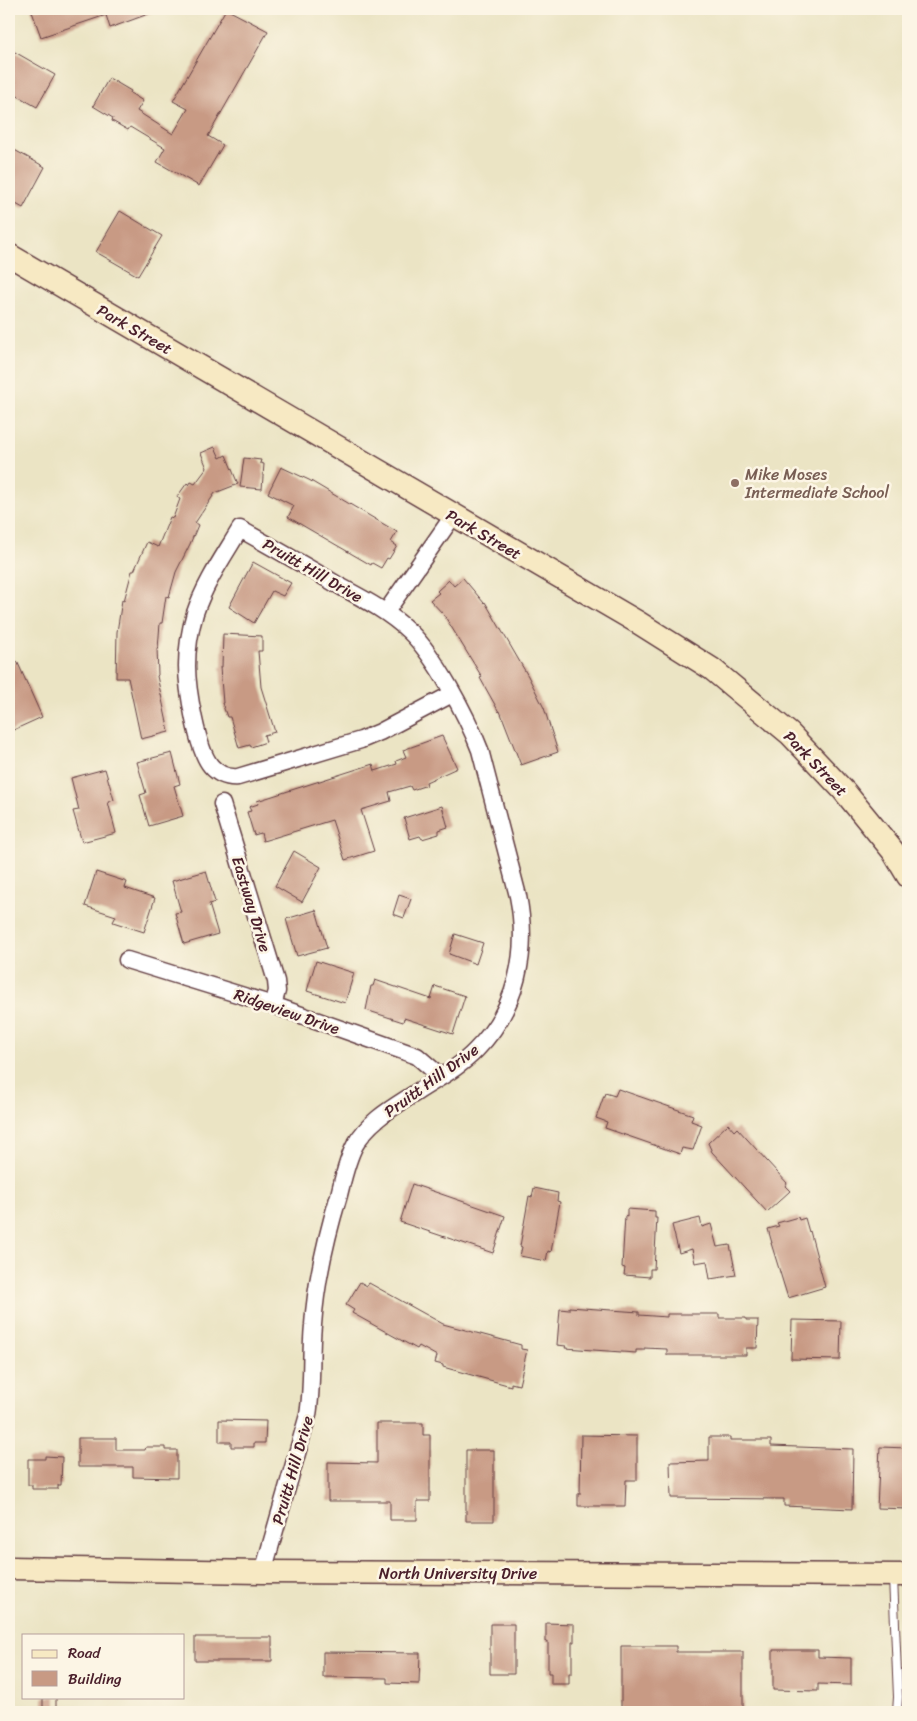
<svg xmlns="http://www.w3.org/2000/svg" width="917" height="1721" viewBox="0 0 917 1721" font-family="Sriracha,sans-serif">
  <style>
    .building { fill: #c89a84 }
    .lines { fill: none; stroke-linecap: round; stroke-linejoin: round }
    .lane-casing { stroke: #623d42; stroke-width: 10 }
    .street-casing { stroke: #623d42; stroke-width: 19 }
    .secondary-casing { stroke: #623d42; stroke-width: 25 }
    .lane { stroke: #fff; stroke-width: 8 }
    .street { stroke: #fff; stroke-width: 16 }
    .secondary { stroke: #f7e9c3; stroke-width: 22 }
    .education-dot { fill: #8d6e63; stroke: #fcf5e5; stroke-width: 2 }
    .labels { text-anchor: middle; stroke-width: 5; stroke-linejoin: round; paint-order: stroke }
    .street-label { font-size: 16px; fill: #4a1f2b; stroke: #fcf5e5 }
    .education-label { font-size: 16px; fill: #785e54; stroke: #fcf5e5; text-anchor: start }
  </style>
  <rect width="100%" height="100%" fill="#fcf5e5"/>
  <filter id="ink" filterUnits="userSpaceOnUse"><feTurbulence type="fractalNoise" baseFrequency=".02" numOctaves="2"/><feDisplacementMap in="SourceGraphic" scale="10" xChannelSelector="R" yChannelSelector="G"/><feConvolveMatrix kernelMatrix="1 2 1 2 8 2 1 2 1" color-interpolation-filters="sRGB"/></filter>
  <filter id="wash" filterUnits="userSpaceOnUse"><feTurbulence type="fractalNoise" baseFrequency=".0096" numOctaves="4" result="noise"/><feDisplacementMap in="SourceGraphic" scale="20" xChannelSelector="R" yChannelSelector="G"/><feGaussianBlur stdDeviation="1.12" result="paint"/><feColorMatrix in="noise" values="0 0 0 0 0 0 0 0 0 0 0 0 0 0 0 0 0 1.4 0 .05"/><feComposite in="paint" operator="in"/></filter>
  <g filter="url(#wash)">
    <rect width="100%" height="100%" fill="#ebe4c4"/>
    <g id="blocks">
      <path class="building" d="M31,9H159V10L110,28L106,15L41,37Z
        M226,9L268,31L208,136L223,145L199,186L157,162L165,148L130,127L128,130L112,121L113,118L93,106L109,78L131,91L130,93L143,101L137,111L173,134L188,109L173,101Z
        M13,51L55,75L37,107L9,91V59Z
        M9,147L45,167L23,208L9,200Z
        M120,211L162,236L138,276L96,252Z
        M215,447L220,458L226,455L238,484L215,493L195,523L198,525L190,544L176,572L169,597L166,596L162,623H160L158,649L157,648L158,675L157,676L169,732L141,739L128,678H116L117,632L122,600L124,601L132,571H134L147,542L158,547L170,517L173,518L180,499L177,497L187,483L189,485L191,482L195,484L207,468L201,453Z
        M244,458L261,460L260,463L264,464L262,489L240,487Z
        M281,467L309,480L397,532L391,542L397,546L389,559L387,558L381,568L372,563L371,565L288,517L294,506L268,493Z
        M253,562L291,583L283,596L272,591L254,623L229,607Z
        M463,578L484,603L485,602L528,676L544,708L558,752L521,765L500,711L499,712L480,678L482,677L444,615L430,600L439,593L437,591L449,580L454,586Z
        M223,634L262,636V651H258L261,687L275,732L264,735L266,742L251,747L250,745L239,748L230,717H227L222,703H223L220,667H222Z
        M17,661L42,717L9,732V665Z
        M442,736L457,768L426,782L427,785L412,790L410,786L389,792L391,801L361,810L374,851L345,860L332,820L263,841L261,833L254,835L247,812L251,811L249,807L258,804L257,801L373,764L375,771L397,764L396,761L406,757L403,750Z
        M172,753L180,784L174,786L183,816L149,826L140,795L146,793L137,762Z
        M105,769L114,800L108,802L116,833L82,842L73,811L79,810L71,778Z
        M442,806L448,827L439,830V834L422,839L420,836L410,839L404,818Z
        M294,851L321,867L302,902L275,886Z
        M206,871L215,902L209,904L218,934L184,944L175,913L181,912L172,881Z
        M96,872L127,882L125,888L155,898L144,932L113,922L116,916L85,906Z
        M399,895L411,899L404,918L393,914Z
        M316,910L327,948L297,956L286,919Z
        M455,934L483,943L476,964L449,954Z
        M316,961L354,973L345,1003L307,991Z
        M375,980L431,999L435,986L465,996L453,1034L404,1018L403,1022L366,1010L371,986H373Z
        M618,1089L693,1115L691,1121L702,1125L693,1150L682,1148L680,1154L605,1128L607,1122L596,1118L605,1093L615,1096Z
        M728,1124L734,1131L737,1128L787,1183L785,1186L790,1191L767,1212L712,1152L708,1143Z
        M412,1184L505,1216L493,1253L400,1222Z
        M534,1188L558,1193L557,1201L560,1202L551,1252L548,1251L546,1261L520,1256L522,1247L520,1246L529,1196L532,1197Z
        M627,1209L655,1211V1218H657L654,1269H650V1277L624,1275L625,1268L622,1267L625,1216L627,1217Z
        M798,1217L799,1220L805,1218L809,1232L810,1231L825,1287L788,1298L771,1243H772L768,1229L779,1226L777,1223Z
        M700,1218L702,1227L711,1224L717,1247L730,1245L736,1275L710,1279L707,1261L695,1263L692,1249L679,1253L672,1225Z
        M360,1282L367,1286L369,1283L443,1324L521,1345V1349L527,1350L519,1385L511,1383V1386L443,1367V1365L435,1363L437,1356L419,1346L417,1349L352,1313L354,1310L346,1305Z
        M569,1307L639,1312V1315L667,1317V1314H719V1318H746V1320H758L757,1348H746V1355H667V1349L644,1348V1350H636V1353L565,1348L566,1346L557,1345L560,1309L569,1310Z
        M792,1320L841,1321L840,1360L791,1359Z
        M219,1420L266,1421L265,1443H254V1447H231V1442H219Z
        M377,1423H423V1435H430V1501H417V1520H390V1501H328V1462L377,1463Z
        M581,1435L637,1436V1480H626L625,1506H578V1494H580Z
        M709,1437H730V1440H771V1446L853,1449L852,1509L784,1506V1499L671,1498L670,1462L709,1461Z
        M78,1438H116V1450H145L146,1447H165V1450H177V1478L133,1477V1467H78Z
        M880,1447L908,1448V1509L877,1508Z
        M466,1450H494V1521H466Z
        M45,1456L62,1457L61,1485H58V1489H32V1485H28V1459H45Z
        M546,1623L574,1624V1642H572V1673H569V1684H551V1673H548V1641L546,1642Z
        M490,1624H514V1674H490Z
        M195,1637H272V1661H195Z
        M621,1646H676V1652H743V1712H621Z
        M773,1650H818V1657L851,1658V1685L818,1684V1691L773,1690Z
        M323,1652L420,1653L419,1684L387,1683V1678L323,1677Z
        M43,1697H56V1712H43Z"/>
    </g>
  </g>
  <g filter="url(#ink)">
    <use href="#blocks" fill-opacity="0" stroke="#623d42" stroke-width="1"/>
    <g class="lines">
      <defs>
        <path id="lane" d="M893,1577L898,1697L897,1712"/>
        <path id="street" d="M386,612L453,516
          M222,804L276,981L277,991L273,1005
          M127,960L273,1005L417,1056L440,1076
          M263,1572L308,1415C313,1385 310,1355 313,1325C316,1280 326,1238 339,1195C343,1179 347,1160 355,1145C369,1120 394,1107 417,1092C437,1079 460,1067 476,1050C517,1009 529,952 518,896L480,750C467,716 435,656 410,632C388,611 362,598 336,584C304,565 272,547 240,529C224,556 205,583 195,613C190,630 187,649 187,666C187,688 197,750 211,766C218,774 226,778 238,777L361,740L380,732L452,694"/>
        <path id="secondary" d="M9,255L639,623L712,669L790,734L844,791L893,851L908,876
          M9,1568L263,1572L908,1575"/>
      </defs>
      <use href="#lane" class="lane-casing"/>
      <use href="#street" class="street-casing"/>
      <use href="#secondary" class="secondary-casing"/>
      <use href="#lane" class="lane"/>
      <use href="#street" class="street"/>
      <use href="#secondary" class="secondary"/>
    </g>
  </g>
  <circle class="education-dot" cx="735" cy="483" r="5"/>
  <g class="labels">
    <g class="street-label">
      <text transform="translate(135 329) rotate(30)" y="6">Park Street</text>
      <text transform="translate(484 534) rotate(30)" y="6">Park Street</text>
      <text transform="translate(313 570) rotate(30)" y="6">Pruitt Hill Drive</text>
      <text transform="translate(816 763) rotate(46)" y="6">Park Street</text>
      <text transform="translate(252 904) rotate(73)" y="6">Eastway Drive</text>
      <text transform="translate(287 1011) rotate(19)" y="6">Ridgeview Drive</text>
      <text transform="translate(431 1080) rotate(-36)" y="6">Pruitt Hill Drive</text>
      <text transform="translate(292 1470) rotate(-74)" y="6">Pruitt Hill Drive</text>
      <text x="458" y="1579">North University Drive</text>
    </g>
    <g class="education-label">
      <text x="745" y="480">Mike Moses<tspan x="745" dy="18">Intermediate School</tspan></text>
    </g>
  </g>
  <rect width="917" height="1721" fill="none" stroke="#fcf5e5" stroke-width="30"/>
  <rect x="22" y="1634" width="162" height="65" fill="#fcf5e5" stroke="#b59f9b"/>
  <rect x="32" y="1650" width="25" height="8" fill="#f7e9c3" stroke="#b59f9b"/>
  <text x="68" y="1658" font-size="15" fill="#4a1f2b">Road</text>
  <rect x="32" y="1671" width="25" height="15" fill="#c89a84" stroke="#b59f9b"/>
  <text x="68" y="1684" font-size="15" fill="#4a1f2b">Building</text>
</svg>
